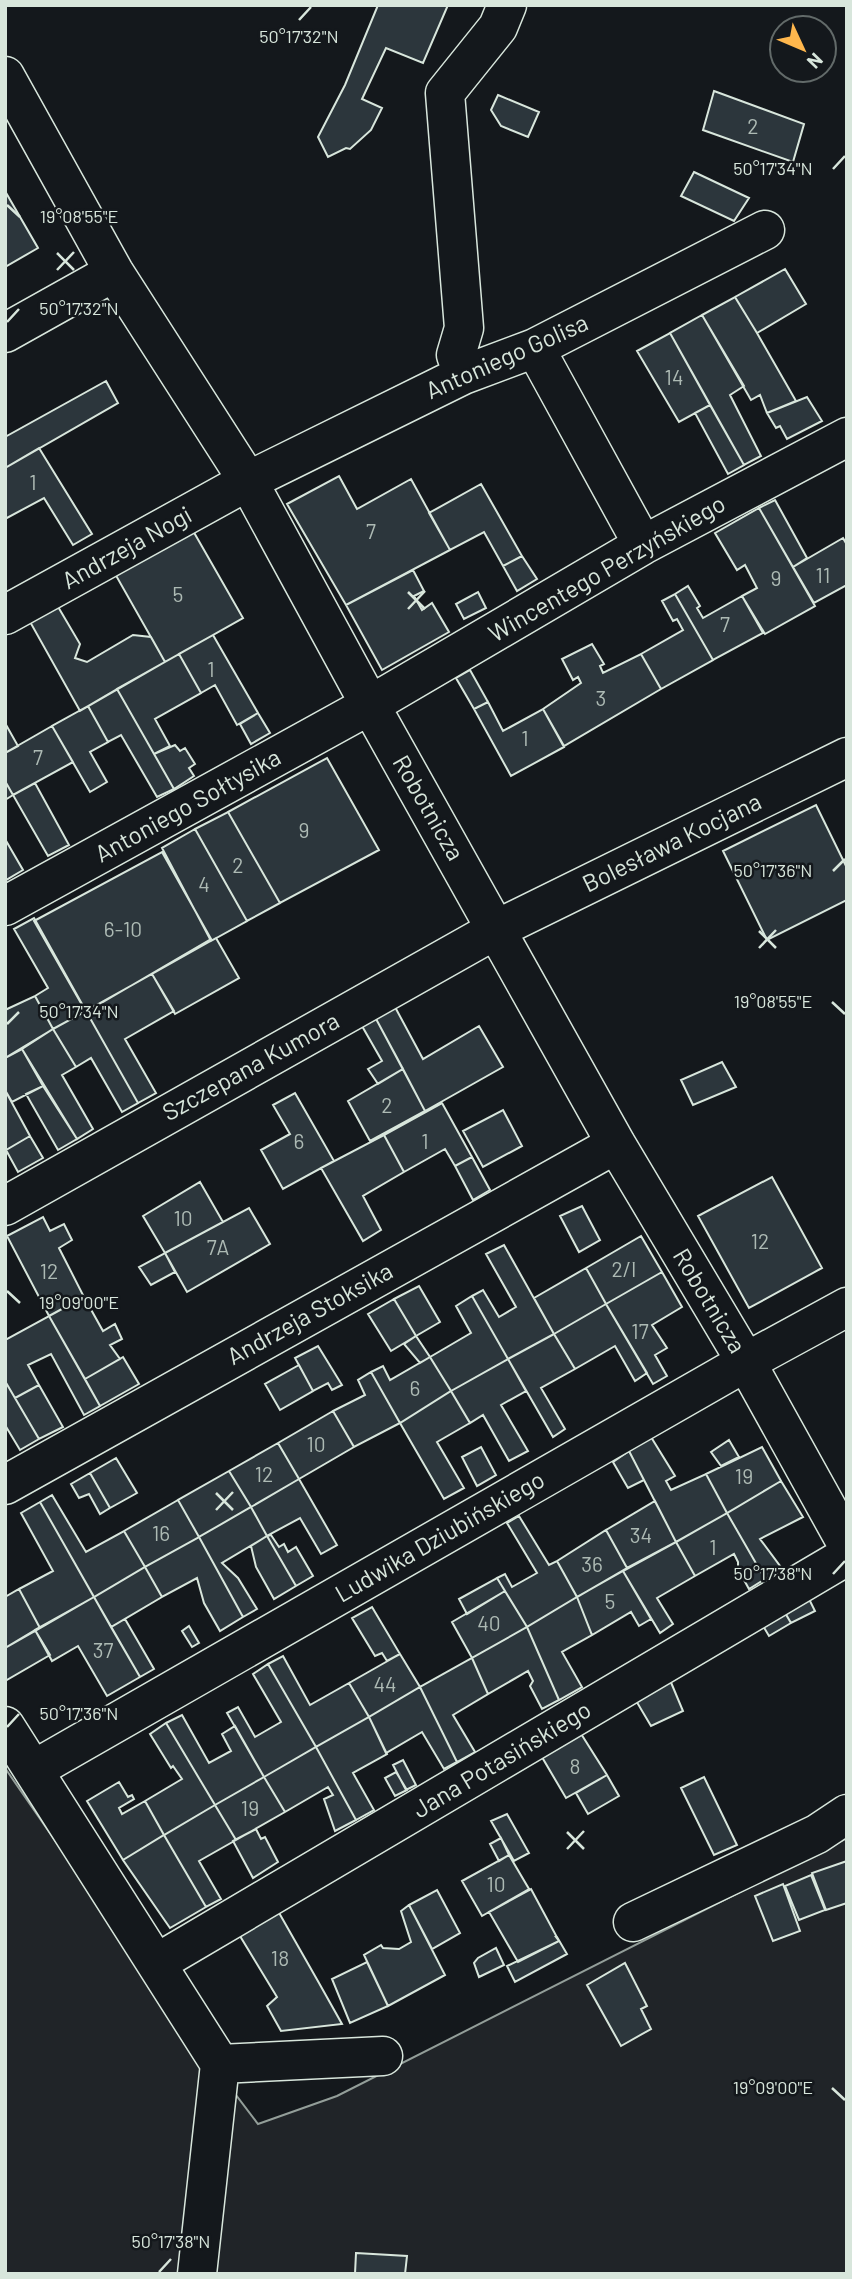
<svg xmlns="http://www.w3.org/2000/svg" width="852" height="2279" viewBox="0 0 852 2279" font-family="Barlow,sans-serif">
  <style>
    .green { fill: #202428; stroke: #939e99; stroke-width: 2 }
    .building { fill: #2c363c; stroke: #d8e6dc; stroke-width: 2 }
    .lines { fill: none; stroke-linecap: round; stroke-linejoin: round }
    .minor-casing { stroke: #d8e6dc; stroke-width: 41 }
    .minor { stroke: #14181c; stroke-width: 38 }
    .ticks { fill: none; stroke: #d8e6dc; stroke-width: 2.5 }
    .labels { text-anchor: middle; stroke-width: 5; stroke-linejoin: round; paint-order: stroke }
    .number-label { font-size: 21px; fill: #adbab4 }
    .street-label { font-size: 24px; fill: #d8e6dc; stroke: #14181c }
    .ticks-label { font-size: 18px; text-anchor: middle; fill: #d8e6dc; stroke: #14181c; stroke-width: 5; stroke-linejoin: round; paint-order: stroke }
  </style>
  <rect width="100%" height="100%" fill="#14181c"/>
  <path class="green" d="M5,1768L179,2020L258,2124L337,2096L847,1838V2274H5Z"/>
  <path class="building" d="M378,5H448L423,63L386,48L362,99L382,108L371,130L350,149L346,148L328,157L318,137L345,85Z
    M714,91L804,124L793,162L703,130Z
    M498,95L539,112L528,137L501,126L491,110Z
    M694,172L749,198L734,221L681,196Z
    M5,191L38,248L5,267Z
    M785,269L806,304L757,333L735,297Z
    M735,297L757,333L796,401L767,413L760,395L751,400L702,315Z
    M702,315L744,386L730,395L761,456L744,465L670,333Z
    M670,333L710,405L679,422L637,351Z
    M106,381L118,403L5,468V437Z
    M807,397L822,421L787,439L780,426L776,428L767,413Z
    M710,405L744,465L728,474L695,413Z
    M39,448L92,534L73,545L44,498L5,519V468Z
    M339,476L357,509L411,479L450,550L346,605L287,504Z
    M481,484L522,556L503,566L484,532L450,550L429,513Z
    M775,500L807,558L793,567L759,508Z
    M759,508L815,606L765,634L742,596L757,588L745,565L737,570L715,533Z
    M192,529L243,618L165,662L114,572Z
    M843,538L847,545V585L814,603L793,567Z
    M522,556L537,579L517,591L503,566Z
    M413,570L424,591L414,596L422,610L432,603L449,632L382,670L346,605Z
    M688,586L700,606L697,608L703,618L742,596L763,633L713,660L675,594Z
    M478,592L486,608L464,619L456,604Z
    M675,594L713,660L661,689L641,654L683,630L677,619L673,621L662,601Z
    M57,605L80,644L75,658L87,662L133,635L151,637L165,662L80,711L29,620Z
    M213,635L258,713L237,725L215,685L201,693L179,654Z
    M592,644L604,664L600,666L603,673L641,654L661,689L564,746L543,709L581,683L578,677L573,680L562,659Z
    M179,654L201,693L155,719L170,746L154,754L117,689Z
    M470,670L488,702L474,709L456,678Z
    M117,689L174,789L157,797L121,735L108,742L88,706Z
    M488,702L503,731L543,709L564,747L511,776L474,709Z
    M88,706L108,742L90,752L107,782L90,792L52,726Z
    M258,713L270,733L251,744L240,724Z
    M5,723L18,746L5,753Z
    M52,726L73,762L13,795L5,781V753Z
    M175,745L180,751L185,748L195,764L189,768L194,776L174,789L154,754Z
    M327,758L379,850L280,903L228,812Z
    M5,781L13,795L5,800Z
    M35,783L69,845L48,856L13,795Z
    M816,805L847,868V900L767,940L723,851Z
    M228,812L280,903L247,921L195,829Z
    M195,829L247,921L211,941L162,848Z
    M5,839L23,870L6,880L5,878Z
    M162,852L211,939L86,1012L34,921Z
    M34,918L86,1011L53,1029L35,996L48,988L14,929Z
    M216,938L239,978L175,1014L152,974Z
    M152,974L174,1011L125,1039L156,1093L138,1103L86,1011Z
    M35,996L53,1029L5,1058V1010Z
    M395,1007L423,1059L479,1026L503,1067L425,1111L375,1017Z
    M86,1011L138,1103L122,1112L91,1058L76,1067L53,1029Z
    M375,1017L403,1069L378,1084L368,1069L382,1061L362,1026Z
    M53,1029L76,1067L62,1075L93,1129L77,1139L22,1049Z
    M22,1049L43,1086L12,1102L5,1090V1058Z
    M722,1062L736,1087L693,1105L681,1080Z
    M403,1069L425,1111L370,1141L348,1101Z
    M43,1086L77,1139L58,1150L26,1094Z
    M5,1090L30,1136L6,1150L5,1149Z
    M295,1093L334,1161L283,1189L261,1150L290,1134L273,1105Z
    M442,1103L472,1157L455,1166L445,1149L404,1172L384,1135Z
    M503,1110L522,1146L483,1167L463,1131Z
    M384,1135L404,1172L363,1196L381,1230L363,1241L321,1168Z
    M30,1136L43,1158L18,1172L6,1150Z
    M472,1157L490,1190L473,1200L455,1166Z
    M772,1177L822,1268L749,1308L698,1216Z
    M200,1182L223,1222L165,1253L143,1216Z
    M582,1206L600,1240L579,1252L560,1216Z
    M249,1208L270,1244L187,1292L165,1253Z
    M43,1217L50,1231L64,1224L72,1240L59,1248L84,1297L49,1316L7,1236Z
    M641,1236L662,1272L606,1304L586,1268Z
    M504,1245L554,1334L508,1359L472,1296L483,1290L499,1317L516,1307L486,1254Z
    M165,1253L175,1272L151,1285L139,1267Z
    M586,1268L606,1304L554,1334L534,1298Z
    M662,1272L682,1307L652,1325L667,1348L655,1355L667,1376L653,1384L606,1304Z
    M419,1286L440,1322L416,1336L394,1299Z
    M472,1296L508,1359L451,1391L430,1357L471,1333L456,1306Z
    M84,1297L103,1331L115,1324L122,1339L110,1345L120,1359L85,1379L49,1316Z
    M394,1299L416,1336L391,1351L368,1314Z
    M606,1304L647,1373L635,1381L615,1346L575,1369L554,1334Z
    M49,1316L100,1406L84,1415L51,1354L28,1365L39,1385L15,1398L5,1381V1340Z
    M554,1334L575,1369L541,1388L565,1429L553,1437L508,1359Z
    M416,1336L430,1357L420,1363L404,1344Z
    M318,1346L342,1385L332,1390L328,1383L313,1391L295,1358Z
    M123,1357L139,1384L100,1406L85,1379Z
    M430,1357L451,1391L400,1423L371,1372L383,1366L390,1380Z
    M508,1359L526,1391L501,1405L528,1451L509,1461L483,1415L470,1423L451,1391Z
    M299,1365L313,1391L280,1410L265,1384Z
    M371,1372L400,1423L354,1447L333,1411L365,1395L358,1380Z
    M5,1381L39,1439L20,1450L5,1425Z
    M39,1385L63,1427L39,1439L15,1398Z
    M451,1391L470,1423L437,1442L464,1488L444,1499L400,1423Z
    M333,1411L354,1447L299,1479L278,1443Z
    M651,1437L675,1476L666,1481L671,1490L706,1474L727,1513L676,1542L629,1451Z
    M729,1440L739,1457L721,1466L711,1452Z
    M278,1443L299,1479L251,1507L229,1471Z
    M481,1447L496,1475L477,1486L462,1457Z
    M762,1447L781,1481L727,1513L706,1474Z
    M629,1451L644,1480L628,1488L613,1462Z
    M116,1458L137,1493L110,1508L90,1473Z
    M229,1471L251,1507L199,1537L178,1500Z
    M90,1473L110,1508L100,1514L89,1494L79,1498L71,1484Z
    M299,1479L337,1545L321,1554L300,1518L267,1536L251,1507Z
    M781,1481L803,1517L760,1539L783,1570L765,1579L727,1513Z
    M52,1495L86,1552L124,1531L145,1567L94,1597L40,1502Z
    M178,1500L199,1537L145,1567L124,1531Z
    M655,1501L676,1542L627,1568L606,1530Z
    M40,1502L94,1597L40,1628L19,1589L53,1571L21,1513Z
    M251,1507L267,1536L222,1563L238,1578L257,1609L243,1617L199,1537Z
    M727,1513L765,1579L749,1589L738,1569V1562L734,1554L695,1576L676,1542Z
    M519,1516L549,1565L557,1561L577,1597L527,1627L497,1578L505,1574L512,1587L537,1573L507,1523Z
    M606,1530L627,1568L577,1597L557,1561Z
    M271,1535L279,1547L284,1544L288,1552L296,1547L313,1576L296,1586L267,1536Z
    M267,1536L296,1586L274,1599L256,1567L251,1546Z
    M199,1537L243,1617L220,1631L204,1603L197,1578L162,1597L145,1567Z
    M676,1542L695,1576L657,1598L673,1624L660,1633L623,1571Z
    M145,1567L162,1597L111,1627L94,1597Z
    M623,1571L651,1619L639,1626L631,1612L592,1635L577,1597Z
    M497,1578L505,1591L467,1614L459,1599Z
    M19,1589L40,1628L5,1648V1597Z
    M505,1591L527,1627L472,1658L452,1622Z
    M805,1591L815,1611L791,1623L781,1606Z
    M94,1597L140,1677L107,1696L78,1646L52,1661L35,1630Z
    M577,1597L592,1635L562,1652L582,1687L559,1700L527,1627Z
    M781,1606L791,1623L769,1636L759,1619Z
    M372,1607L400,1654L387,1661L382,1653L375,1656L352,1618Z
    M125,1619L154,1669L140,1677L111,1627Z
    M189,1626L199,1643L192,1647L182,1631Z
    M527,1627L559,1700L542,1709L530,1686L533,1681L528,1671L488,1694L472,1658Z
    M35,1630L50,1655L5,1681V1648Z
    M400,1654L420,1687L369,1717L349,1683Z
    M283,1656L310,1705L349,1683L369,1717L316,1747L268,1664Z
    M472,1658L488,1694L453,1715L475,1752L457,1762L420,1687Z
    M268,1664L316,1747L264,1777L227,1713L238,1707L255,1737L281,1722L253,1674Z
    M670,1680L683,1711L651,1726L635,1699Z
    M420,1687L457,1762L444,1769L422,1732L386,1753L369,1717Z
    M182,1715L209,1763L231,1751L222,1734L235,1726L264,1777L215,1805L166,1723Z
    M369,1717L387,1754L353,1773L374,1810L356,1820L316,1747Z
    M166,1723L215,1805L164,1835L145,1801L182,1779L173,1766L171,1768L150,1734Z
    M578,1729L607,1775L566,1798L539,1752Z
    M316,1747L356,1820L335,1831L324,1799L333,1795L328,1787L285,1812L264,1777Z
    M403,1760L416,1785L406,1790L393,1765Z
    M396,1772L407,1790L395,1796L385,1778Z
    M607,1775L619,1796L588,1814L576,1793Z
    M264,1777L285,1812L236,1840L215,1805Z
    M704,1777L737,1845L714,1855L681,1788Z
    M119,1782L128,1797L132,1795L134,1799L119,1808L122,1814L145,1801L164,1835L123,1860L87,1801Z
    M215,1805L236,1840L199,1861L221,1899L206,1907L164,1835Z
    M507,1814L529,1853L514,1861L491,1821Z
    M256,1829L261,1839L265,1837L278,1862L253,1878L233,1841Z
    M164,1835L206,1907L170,1928L123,1860Z
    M501,1838L509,1855L499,1861L490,1844Z
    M509,1855L529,1889L482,1916L462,1881Z
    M847,1861V1903L826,1910L812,1873Z
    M811,1875L825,1910L799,1920L785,1886Z
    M783,1884L800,1931L773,1941L755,1896Z
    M531,1889L559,1941L518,1962L489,1912Z
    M437,1890L460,1933L432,1949L409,1905Z
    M409,1905L445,1975L388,2006L364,1955L381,1945L383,1948L399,1949L411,1942L401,1911Z
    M278,1911L319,1983L342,2024L281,2031L267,2006L277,1997L240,1936Z
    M556,1937H557L567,1954L515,1982L507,1966L559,1941Z
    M496,1948L504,1965L479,1977L474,1963L478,1958Z
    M367,1962L388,2006L350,2023L332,1979Z
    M625,1963L647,2006L641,2009L651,2029L621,2046L587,1985Z
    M356,2253L407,2256L405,2274H355Z"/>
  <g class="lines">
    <defs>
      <path id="minor" d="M5,76L114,272L248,481L370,705L616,1144L746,1362L847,1544
        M5,333L114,272
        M535,348L643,545
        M463,375L456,355L464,328L445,93L498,27L507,5
        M5,615L248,481L463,375L535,348L765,230
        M5,906L370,705L643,545L847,437
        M5,1206L497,929L847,757
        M5,1485L616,1144
        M5,1726L220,2064L197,2274
        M35,1769L746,1362L847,1307
        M633,1922L817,1834L847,1814
        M157,1963L847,1556
        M220,2064L383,2056"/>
    </defs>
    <use href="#minor" class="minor-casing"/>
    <use href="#minor" class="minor"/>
  </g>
  <path class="ticks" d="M299,20L311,7M833,169L845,156M7,205L20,217M57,253L74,270M57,270L74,252M7,322L19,309M408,592L425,609M408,609L425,591M833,871L845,859M759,931L776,948M759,948L776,930M832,1002L845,1014M7,1024L19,1012M7,1291L20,1303M216,1493L233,1510M216,1510L233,1492M833,1574L845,1561M7,1727L19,1714M567,1832L584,1849M567,1849L584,1831M832,2088L845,2100M159,2272L171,2259"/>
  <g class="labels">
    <g class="number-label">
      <text x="753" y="134">2</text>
      <text x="674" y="385">14</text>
      <text x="33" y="490">1</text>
      <text x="371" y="539">7</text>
      <text x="823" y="583">11</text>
      <text x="776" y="586">9</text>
      <text x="178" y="602">5</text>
      <text x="725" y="632">7</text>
      <text x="211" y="677">1</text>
      <text x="601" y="706">3</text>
      <text x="525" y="746">1</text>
      <text x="38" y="765">7</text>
      <text x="304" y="838">9</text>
      <text x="238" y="873">2</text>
      <text x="204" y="892">4</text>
      <text x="123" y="937">6-10</text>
      <text x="387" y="1113">2</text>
      <text x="299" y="1149">6</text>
      <text x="425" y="1149">1</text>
      <text x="183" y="1226">10</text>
      <text x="760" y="1249">12</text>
      <text x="218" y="1255">7A</text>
      <text x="624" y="1277">2/I</text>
      <text x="49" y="1279">12</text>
      <text x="640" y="1339">17</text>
      <text x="415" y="1396">6</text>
      <text x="316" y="1452">10</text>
      <text x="264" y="1482">12</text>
      <text x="744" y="1484">19</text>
      <text x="161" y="1541">16</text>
      <text x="641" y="1543">34</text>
      <text x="713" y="1555">1</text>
      <text x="592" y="1572">36</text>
      <text x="610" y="1609">5</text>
      <text x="489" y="1631">40</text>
      <text x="103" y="1658">37</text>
      <text x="385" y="1692">44</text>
      <text x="575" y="1774">8</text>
      <text x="250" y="1816">19</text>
      <text x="496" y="1892">10</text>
      <text x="280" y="1966">18</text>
    </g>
    <g class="street-label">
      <text transform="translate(507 357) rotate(-24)" y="8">Antoniego Golisa</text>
      <text transform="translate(127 548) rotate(-29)" y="8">Andrzeja Nogi</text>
      <text transform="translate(607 569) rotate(-30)" y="8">Wincentego Perzyńskiego</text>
      <text transform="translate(188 806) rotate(-29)" y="8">Antoniego Sołtysika</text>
      <text transform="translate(428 808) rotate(60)" y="8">Robotnicza</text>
      <text transform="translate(672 843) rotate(-26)" y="8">Bolesława Kocjana</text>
      <text transform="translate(251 1067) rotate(-29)" y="8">Szczepana Kumora</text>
      <text transform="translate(709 1301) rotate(59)" y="8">Robotnicza</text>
      <text transform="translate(310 1314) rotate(-29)" y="8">Andrzeja Stoksika</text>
      <text transform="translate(440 1537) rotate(-30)" y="8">Ludwika Dziubińskiego</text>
      <text transform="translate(502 1760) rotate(-31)" y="8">Jana Potasińskiego</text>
    </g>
  </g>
  <g class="ticks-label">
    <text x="299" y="43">50°17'32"N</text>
    <text x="773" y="175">50°17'34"N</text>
    <text x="79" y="223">19°08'55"E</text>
    <text x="79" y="315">50°17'32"N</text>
    <text x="773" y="877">50°17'36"N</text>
    <text x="773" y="1008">19°08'55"E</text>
    <text x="79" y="1018">50°17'34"N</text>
    <text x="79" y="1309">19°09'00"E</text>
    <text x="773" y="1580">50°17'38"N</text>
    <text x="79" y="1720">50°17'36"N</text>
    <text x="773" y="2094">19°09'00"E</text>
    <text x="171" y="2248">50°17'38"N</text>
  </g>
  <rect width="852" height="2279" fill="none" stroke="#d8e6dc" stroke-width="14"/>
  <g transform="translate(803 49) rotate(134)"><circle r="33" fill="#14181c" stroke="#626a69" stroke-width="2"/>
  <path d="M0-5L12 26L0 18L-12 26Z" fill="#ffb74d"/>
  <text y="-10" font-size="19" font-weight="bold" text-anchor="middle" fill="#d8e6dc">N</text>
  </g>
</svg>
